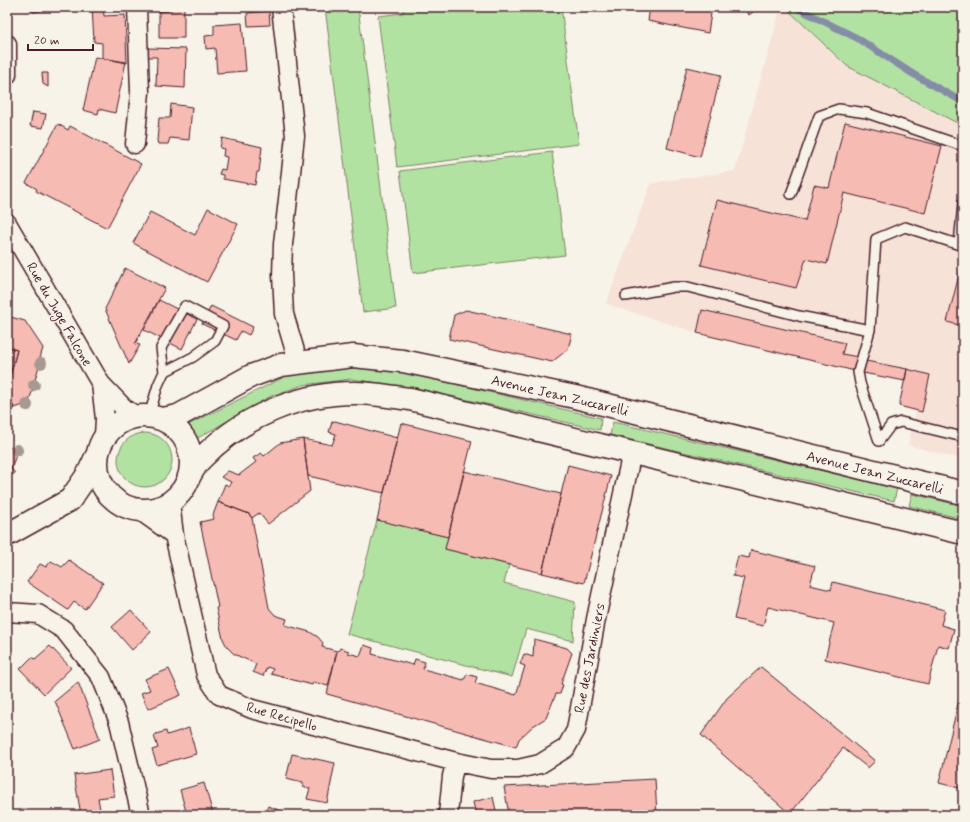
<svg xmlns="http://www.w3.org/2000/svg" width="970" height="822" viewBox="0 0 970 822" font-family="Mynerve,sans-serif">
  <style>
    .built { fill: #f7e2d8 }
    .green { fill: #b2e2a2; stroke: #7e8066 }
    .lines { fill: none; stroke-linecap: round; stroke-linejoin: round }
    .stream { stroke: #858da6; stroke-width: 7 }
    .building { fill: #f6bbb3; stroke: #4a1f2b }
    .service-casing { stroke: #4a1f2b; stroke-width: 12 }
    .minor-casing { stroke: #4a1f2b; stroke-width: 21 }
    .secondary-casing { stroke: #4a1f2b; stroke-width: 25 }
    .service { stroke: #f7f3e8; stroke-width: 9 }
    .minor { stroke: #f7f3e8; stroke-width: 18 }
    .secondary { stroke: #f7f3e8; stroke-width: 22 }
    .tree { fill: #a69991 }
    .labels { text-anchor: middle; stroke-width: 3; stroke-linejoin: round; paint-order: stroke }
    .street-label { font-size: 14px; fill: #4a1f2b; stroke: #f7f3e8 }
  </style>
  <rect width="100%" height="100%" fill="#f7f3e8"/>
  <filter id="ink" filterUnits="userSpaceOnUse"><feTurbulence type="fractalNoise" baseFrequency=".025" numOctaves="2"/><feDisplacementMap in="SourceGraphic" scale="8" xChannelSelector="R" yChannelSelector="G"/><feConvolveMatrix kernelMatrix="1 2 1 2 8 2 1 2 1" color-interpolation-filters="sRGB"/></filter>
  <g filter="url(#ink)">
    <path class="built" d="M781,7H785L847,66L963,126V460L908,445L916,411L899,406L904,381L697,333L606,304L651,183L735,171Z"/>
    <path class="green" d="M325,7H358L396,308L363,312Z
      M403,7H561L579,144L397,167L378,16L403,13Z
      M785,7H963V126L847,66Z
      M552,152L565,255L413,273L400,171Z
      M329,368H362L403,372L601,418L600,430L416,388L351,379L303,385L271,396L196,439L188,425L288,375Z
      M613,422L897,488L894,501L610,435Z
      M118 460a27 27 0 1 1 54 0a27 27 0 1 1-54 0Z
      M912,494L963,506V519L909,506Z
      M377,520L448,537L445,549L509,565L504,583L575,602L573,641L526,629L512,677L347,634Z"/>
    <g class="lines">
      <path class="stream" d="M795,7L857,38L913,74L963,102"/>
    </g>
    <path class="building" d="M29,7H69L33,12Z
      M92,7H103L104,16L125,15L127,63L102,58V43L94,42Z
      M171,7H184V38H159V11H171Z
      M650,7H712L708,33L648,21Z
      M742,7H759L749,15Z
      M269,11L270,25L248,26L247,13Z
      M242,23L246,71L217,73L215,48L206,49L205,36L214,35V25Z
      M147,48L186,49L185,88L156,86L157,57H147Z
      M95,57L126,62L115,113L99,109L98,114L83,110Z
      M687,67L721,75L700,157L667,148Z
      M42,73H48V87L43,84Z
      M171,104L192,107L189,140L170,138L168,144H158L157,141L159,118H170Z
      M33,112L46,114L43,128L30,126Z
      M845,122L942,146L925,213L844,193L827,264L806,259L796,288L701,265L717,200L805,221L814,185L829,188Z
      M58,124L68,130L70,126L141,164L107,228L36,191L37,189L26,183Z
      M222,138L262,147L259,172H257L255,185L223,179V175L219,174L221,169L225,170L227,157L223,156L224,149L220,148Z
      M208,208L238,224L207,282L133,243L150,212L195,235Z
      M961,267H963V326L947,322Z
      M125,268L165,288L135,344L140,345L129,364L105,309Z
      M159,300L197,319L182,349L144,330Z
      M211,306L253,327L249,335L241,331L236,340L202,324Z
      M466,310L572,334L568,349L552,362L449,339L454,315Z
      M702,310L845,343L842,354L858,357L855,371L697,333Z
      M7,316L25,321L43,348L40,358L44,363L43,365L39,366L35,380L37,386L33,389L29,401L32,407L30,410H26L23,405L7,411V378L10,376L17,350L7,347Z
      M7,347L17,350L10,376L7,378Z
      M866,361L907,369L905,381L863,373Z
      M907,369L930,375L922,412L899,406Z
      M7,405L14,406L7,435Z
      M335,421L397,438L384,493L308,476L303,439L332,445L336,434L329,432L332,422Z
      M401,423L472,441L448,537L377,520Z
      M303,439L310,491L268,524L259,513L252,518L249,514L218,502L225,484L229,486L231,482L221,477L228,471L239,475L256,462L253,458L261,453L264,456L280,443Z
      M7,445L13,449L19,446L22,450V452L16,455L11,469L15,473L10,476L7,485Z
      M568,465L611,476L584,583L542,573Z
      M464,471L561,494L542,573L445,549Z
      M218,502L249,514L252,518L269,608L275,615L287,619L285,625L310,632L318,637L323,643L322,647L337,651L328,686L313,682L312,685L271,674L273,669L267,667L263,676L253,672L256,664L234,654L227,647L223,639L216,608L218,607L200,522L214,519L213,515Z
      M751,550L815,566L810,585L831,590L833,582L945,610L941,625L954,629L949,648L938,645L928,684L825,659L834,623L768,607L763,626L734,619L744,578L733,576L738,556L749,558Z
      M69,560L103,583L85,609L74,602L68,610L27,582L40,564L46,567L51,561L62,567Z
      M131,610L151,632L132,650L112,627Z
      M534,639L567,648L572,653L561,684L563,685L560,694H556L546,718L533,726L519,739L516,747L327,694L337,651H338L340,648L349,651L348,653L360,656L364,645L373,648L372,654L413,665L415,659L425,662L423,669L464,680L467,674L477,677L475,683L516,695L525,666L520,664L524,654L533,657Z
      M50,646L71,668L44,694L20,669L32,657L35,659Z
      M761,667L875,761L868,768L843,748L790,814L701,735L727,698Z
      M169,669L181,695L148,709L141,693L150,690L145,679Z
      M78,682L100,739L75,749L55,701Z
      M963,683V789L939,783Z
      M189,728L196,754L157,765L152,750L158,748L154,736L156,734L166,731L167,735Z
      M292,754L335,763L327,803L307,799L310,788L303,787V783L286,779Z
      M110,770L114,796L98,798L101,815H81L74,775Z
      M655,779L657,815H509L504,787Z
      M204,783L213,814L187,815L180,790Z
      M493,797L497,815H476L473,802Z
      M268,806L291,815H264Z"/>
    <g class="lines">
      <defs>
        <path id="service" d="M791,194L819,116L839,109L867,113L963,146
          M959,244L963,203
          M626,296L674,287H688L799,316L870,330
          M149,416L158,385L164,372L161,348L185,306L223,326L215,341L193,357L164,372
          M879,441L860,383L858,372L870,330L876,239L905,227L963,246
          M879,441L891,425L901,422L963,437"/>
        <path id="minor" d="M281,7L295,136L283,244L282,275L284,314L295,351V362
          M7,44V75
          M135,144L140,92L137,7
          M7,223L101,384L124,408L136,416
          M101,384L105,419L104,436
          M170,502L174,535L206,675L219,695L252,709L456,762L491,769H518L540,764L566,748L576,730L596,619L632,452
          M139,510L174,535
          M7,612L38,614L64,630L101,677L119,722L141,815
          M448,815L452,776L456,762"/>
        <path id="secondary" d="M97 463a47 47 0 1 1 94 0a47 47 0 1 1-94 0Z
          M162,419L178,416L251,376L281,365L353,356L403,361L575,397L963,493
          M189,477C193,470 197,462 203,457C242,417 299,393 355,393C373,393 392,397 410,399L963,533
          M7,535L70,500L88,474L96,457"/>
      </defs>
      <use href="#service" class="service-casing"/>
      <use href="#minor" class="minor-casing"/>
      <use href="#secondary" class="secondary-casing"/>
      <use href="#service" class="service"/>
      <use href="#minor" class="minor"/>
      <use href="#secondary" class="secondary"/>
    </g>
    <g class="tree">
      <circle cx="41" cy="363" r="6"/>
      <circle cx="34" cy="385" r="6"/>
      <circle cx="27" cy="405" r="6"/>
      <circle cx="17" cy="450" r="6"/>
    </g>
  </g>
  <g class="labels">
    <g class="street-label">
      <text transform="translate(60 314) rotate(60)" y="5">Rue du Juge Falcone</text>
      <text transform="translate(560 395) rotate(13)" y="5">Avenue Jean Zuccarelli</text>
      <text transform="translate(875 472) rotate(14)" y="5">Avenue Jean Zuccarelli</text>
      <text transform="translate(589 658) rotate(-79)" y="5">Rue des Jardiniers</text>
      <text transform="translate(282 716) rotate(16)" y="5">Rue Recipello</text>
    </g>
  </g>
  <rect width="970" height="822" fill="none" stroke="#f7f3e8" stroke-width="24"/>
  <rect x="12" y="12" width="946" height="798" fill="none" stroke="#4a1f2b" stroke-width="1.5" filter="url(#ink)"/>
  <path d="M28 44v6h65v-6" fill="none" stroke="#4a1f2b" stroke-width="2"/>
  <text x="34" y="44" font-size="12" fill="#4a1f2b" stroke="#f7f3e8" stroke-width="3" paint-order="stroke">20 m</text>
</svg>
